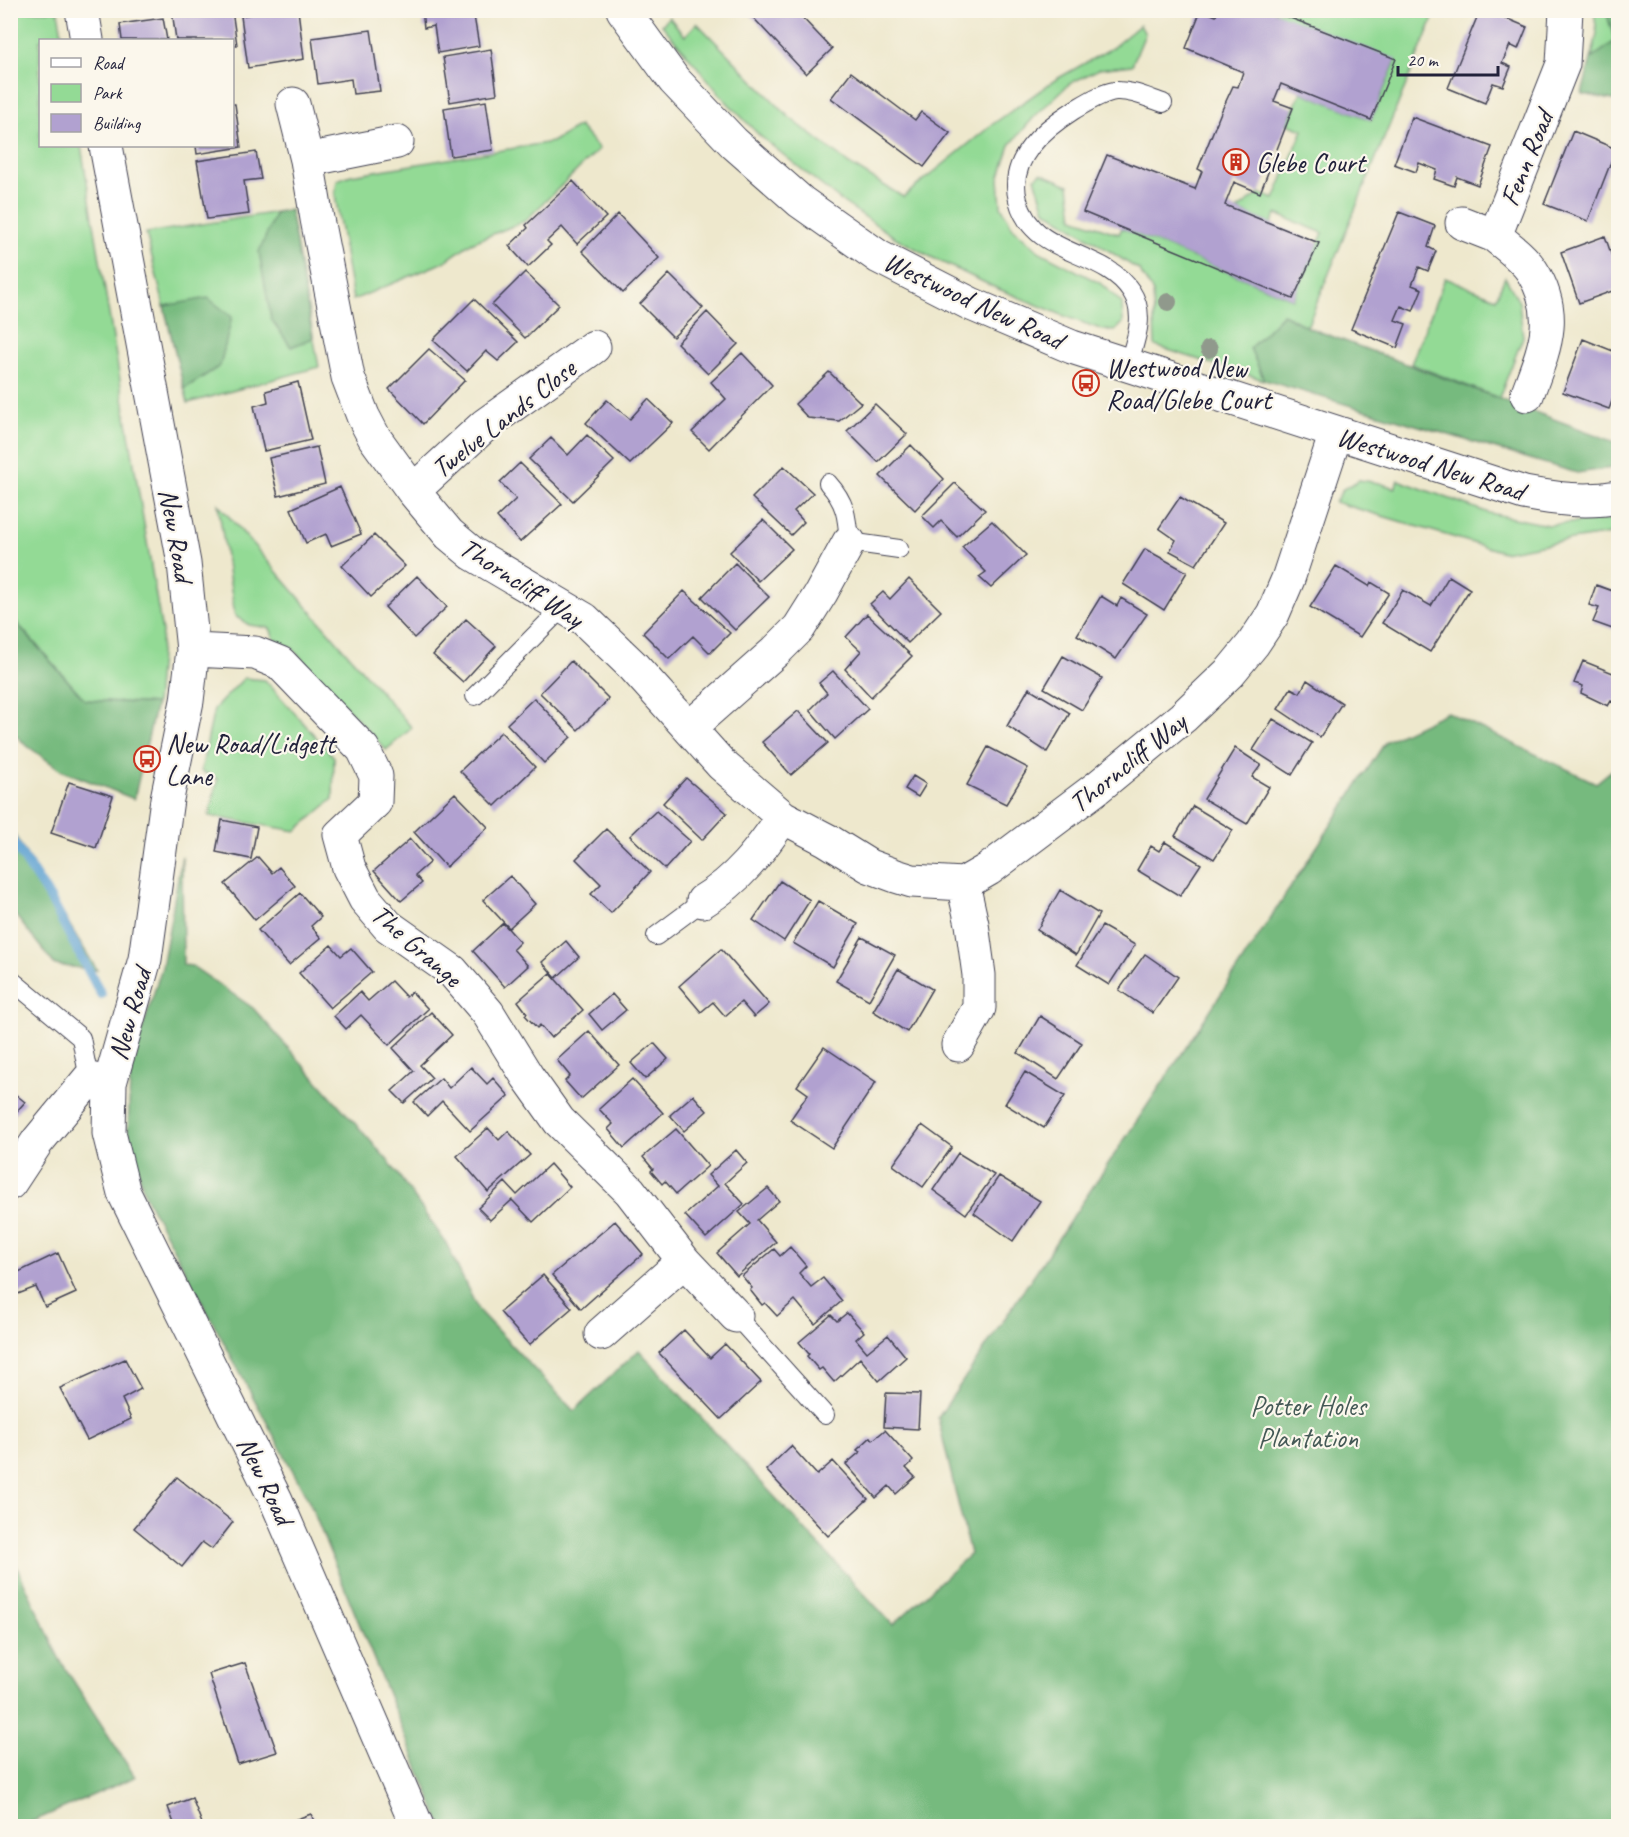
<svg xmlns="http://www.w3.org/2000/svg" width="1629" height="1837" viewBox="0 0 1629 1837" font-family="Caveat,sans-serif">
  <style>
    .green { fill: #93da95; stroke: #5a7e68; stroke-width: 1.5 }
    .forest { fill: #76ba7e; stroke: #4c6e5c; stroke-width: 1.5 }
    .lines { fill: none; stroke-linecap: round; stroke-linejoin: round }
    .stream { stroke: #5da1d2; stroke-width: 10 }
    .building { fill: #b1a1d0 }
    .service-casing { stroke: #414051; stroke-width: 20 }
    .minor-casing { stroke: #414051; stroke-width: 35 }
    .tertiary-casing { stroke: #414051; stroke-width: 35 }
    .service { stroke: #fff; stroke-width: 18 }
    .minor { stroke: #fff; stroke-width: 33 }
    .tertiary { stroke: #fff; stroke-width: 33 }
    .tree { fill: #90998c }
    .labels { text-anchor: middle; stroke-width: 4.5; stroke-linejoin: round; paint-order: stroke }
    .street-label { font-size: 28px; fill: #22223b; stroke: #fbf7ec }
    .poi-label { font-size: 28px; fill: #22223b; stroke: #fbf7ec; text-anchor: start }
    .park-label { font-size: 28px; fill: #445956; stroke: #fbf7ec }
  </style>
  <rect width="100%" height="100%" fill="#fbf7ec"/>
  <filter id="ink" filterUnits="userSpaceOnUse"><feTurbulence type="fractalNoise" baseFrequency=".0167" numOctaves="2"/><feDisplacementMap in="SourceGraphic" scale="12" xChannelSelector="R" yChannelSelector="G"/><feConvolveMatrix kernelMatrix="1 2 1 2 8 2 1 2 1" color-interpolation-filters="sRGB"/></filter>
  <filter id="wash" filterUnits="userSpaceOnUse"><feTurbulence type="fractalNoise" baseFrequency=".008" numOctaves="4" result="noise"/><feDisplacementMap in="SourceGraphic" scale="24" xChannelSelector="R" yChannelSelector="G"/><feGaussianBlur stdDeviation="1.35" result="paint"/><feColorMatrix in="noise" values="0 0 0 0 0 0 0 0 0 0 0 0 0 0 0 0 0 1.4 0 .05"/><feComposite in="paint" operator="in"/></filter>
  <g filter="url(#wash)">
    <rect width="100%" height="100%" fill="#eee8cd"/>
    <path class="green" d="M10,11H58L63,40H40V146H81L162,632L156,704L85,700L11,616Z
      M1270,11H1436L1307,327L1283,314L1250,348L1264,380L1155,346L1153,292L1139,270L1045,210L1035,178L1041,173L1069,185L1073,218L1119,234L1122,228L1293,299L1323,233L1276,214L1271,224L1237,210L1260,193L1274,199L1303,130L1287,124L1301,92L1371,120L1396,60Z
      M1594,11H1606L1615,41L1591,59L1597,34Z
      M669,17L685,36L697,23L789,117L849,164L903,197L993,124L1055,80L1112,48L1140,25L1145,34L1132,65L1099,69L1069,84L1035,116L1010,145L999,179L1001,206L1013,228L1040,252L1100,283L1122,303L1123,323L1115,331L1103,330L1067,317L996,288L935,259L896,238L840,200L760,136L724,99L662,25Z
      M579,126L599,149L525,221L471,243L444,262L353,300L335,195L337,180L351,175L552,142Z
      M290,210L319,367L188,403L146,233Z
      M1505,277L1519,302L1523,337L1499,398L1411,364L1445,278L1496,298Z
      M1359,480L1379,483L1395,488L1398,480L1489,513L1548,525L1618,519V533L1551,543L1503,552L1335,502L1343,489Z
      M218,504L412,728L386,750L291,647L274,639L270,628L249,625L235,616Z
      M244,678L265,680L334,757L333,799L296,831L209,816L218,779L201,771L214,709Z"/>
    <path class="forest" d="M1606,11H1618V101L1582,94L1591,59L1615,41Z
      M290,210L313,338L291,347L271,319L259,252L276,212Z
      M208,298L232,317L220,366L184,389L164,306Z
      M1283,314L1307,327L1618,443V467L1577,473L1264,380L1250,348Z
      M10,616L85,700L156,704L134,799L61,770L26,745L11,731Z
      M1447,712L1596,783L1618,765V1826H442L309,1501L145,1196L128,1131L130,1079L140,1037L162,967L182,856L183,965L192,966L253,1008L390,1163L446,1243L478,1310L574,1411L639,1350L893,1625L970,1554L938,1418L1179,1058L1386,741Z
      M10,829H11L97,970L55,965L11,910Z
      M11,1554L60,1660L135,1777L22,1826H10Z"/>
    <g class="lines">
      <path class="stream" d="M10,837L51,900L101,994"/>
    </g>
    <g id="blocks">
      <path class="building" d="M172,10H232L237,45H232V40H176Z
        M274,10H298L304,59L248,68L241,16Z
        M422,10H473L479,46L438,53L434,26L424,28Z
        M746,10H795L832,49L806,74Z
        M1201,10L1216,16L1218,10H1270L1396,59L1371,120L1281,84L1274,101L1293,108L1260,193L1234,182L1225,205L1319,243L1293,299L1083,212L1107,155L1195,189L1202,171L1198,169L1221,112L1233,86L1238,87L1243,72L1186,48Z
        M1480,10H1486L1527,27L1518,49L1510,45L1502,63L1511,67L1503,86L1493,83L1485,103L1448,88Z
        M163,18L167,40H122L120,24Z
        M371,30L380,91L353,94L351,79L318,84L312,38Z
        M491,49L497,94L450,102L443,57Z
        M851,72L915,120L921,112L950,133L924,167L831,98Z
        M486,101L493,150L451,156L444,108Z
        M232,104H235L241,147L197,154L196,146H232Z
        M1412,117L1492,147L1478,185L1457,177L1454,186L1434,179L1437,170L1419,163L1416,172L1394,164Z
        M1573,131L1616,149L1588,221L1544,204Z
        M256,152L261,179L244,181L249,214L207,219L197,161Z
        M573,181L606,217L577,244L562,227L547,241L551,245L528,267L509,246L528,228L526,225Z
        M1399,212L1435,226L1428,247L1436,251L1428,271L1419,267L1412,285L1422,289L1413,311L1401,306L1395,320L1406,324L1397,348L1351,329Z
        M618,214L659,258L623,293L582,251Z
        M1605,236L1618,274V289L1579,303L1561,252Z
        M525,272L559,305L525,338L492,305Z
        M669,274L703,308L673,337L640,304Z
        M474,299L518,342L498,361L486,351L467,371L433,340Z
        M707,312L738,344L708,374L677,343Z
        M1583,339L1618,353V385L1609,409L1563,392Z
        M429,349L465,380L423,424L389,389Z
        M742,353L772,385L709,449L692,432L726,399L711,382Z
        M829,372L861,403L839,421L808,418L795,404Z
        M298,382L311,440L264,451L254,406L268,402L266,391Z
        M648,399L673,423L630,464L586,423L607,400L630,419Z
        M875,404L907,434L878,462L847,431Z
        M587,435L614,461L573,501L529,459L551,438L568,455Z
        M911,445L944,479L915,510L880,476Z
        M317,447L325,484L278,496L269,458Z
        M520,463L562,504L520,542L497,517L516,499L500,482Z
        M784,466L813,493L794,511L804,522L791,535L752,498Z
        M955,483L985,510L957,537L941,521L934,528L922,516Z
        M340,487L361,534L331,546L326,534L306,543L291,509Z
        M1180,497L1224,523L1196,565L1170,551L1176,540L1159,528Z
        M763,520L792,549L758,581L730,552Z
        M992,521L1026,555L991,588L979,577L986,572L962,547Z
        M374,535L405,566L371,597L342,566Z
        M1145,549L1187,572L1164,610L1123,584Z
        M735,563L769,597L735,630L702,597Z
        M1336,566L1369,586L1371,582L1389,593L1360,637L1310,607Z
        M417,576L447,607L414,638L385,607Z
        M1449,576L1470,589L1430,652L1382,623L1403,590L1431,606Z
        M909,579L941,611L908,643L870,604L883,592L890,599Z
        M1596,585L1618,593V631L1593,622L1599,608L1589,605Z
        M684,591L730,633L710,653L693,636L669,659L643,633Z
        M1101,596L1117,606L1121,598L1147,614L1116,659L1077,635Z
        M867,614L912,656L871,697L845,669L861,651L846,637Z
        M466,619L496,646L463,682L433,655Z
        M1063,656L1102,678L1082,710L1044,688Z
        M571,661L609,699L578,730L540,693Z
        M1583,661L1618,675V704L1611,701L1608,706L1581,693L1583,686L1574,683Z
        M833,671L868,709L835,739L810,710L827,693L819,683Z
        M1307,680L1342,703L1320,737L1278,709L1291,688L1300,693Z
        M1029,688L1070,713L1047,752L1007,726Z
        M534,698L571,737L544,763L507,724Z
        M798,711L828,743L791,775L762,742Z
        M1273,719L1312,743L1292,775L1253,750Z
        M501,732L535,767L495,806L460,771Z
        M988,747L1028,768L1006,804L967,785Z
        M1235,748L1261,765L1252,777L1269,787L1247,824L1204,799Z
        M913,776L926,784L918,797L905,789Z
        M686,778L727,813L702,840L663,803Z
        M69,782L113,796L96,848L51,833Z
        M455,793L488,827L446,867L414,832Z
        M1193,806L1233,830L1214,859L1175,836Z
        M656,811L690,841L665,869L630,836Z
        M222,820L257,827L251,859L216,852Z
        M606,829L650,872L611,913L591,894L601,884L576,859Z
        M410,839L430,862L415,875L422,883L401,901L374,871Z
        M1165,842L1201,864L1180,896L1137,870L1151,846L1159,851Z
        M258,857L272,873L279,867L295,886L255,920L225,884Z
        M510,876L535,904L509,928L483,900Z
        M780,881L810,900L784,941L753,920Z
        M1060,890L1099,914L1076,955L1037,930Z
        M300,893L321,917L311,926L321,938L289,965L258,930Z
        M818,901L858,924L833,967L793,943Z
        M503,923L520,942L513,949L528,966L505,987L473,951Z
        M1102,926L1135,945L1109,985L1077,965Z
        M862,937L895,955L869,1000L836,981Z
        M566,941L579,957L556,978L542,962Z
        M331,945L341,956L351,948L372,972L330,1008L299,973Z
        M721,949L769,1004L754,1017L741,1002L725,1016L713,1002L701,1012L679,986Z
        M1145,954L1178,977L1153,1013L1119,990Z
        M898,969L932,989L907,1032L873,1011Z
        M550,973L583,1010L551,1038L540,1025L537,1028L525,1015L527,1013L518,1001Z
        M391,981L406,997L412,992L428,1009L389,1045L361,1015L346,1029L334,1016L360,992L368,1001Z
        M612,994L626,1010L602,1030L589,1014Z
        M431,1012L452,1035L420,1065L432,1078L404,1103L392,1091L414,1071L393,1048Z
        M1040,1016L1082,1043L1058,1079L1018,1053Z
        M589,1031L619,1065L581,1099L565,1081L570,1076L557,1060Z
        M654,1043L668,1059L645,1079L631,1063Z
        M824,1047L876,1082L832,1148L790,1120L808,1094L797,1086Z
        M471,1067L487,1084L493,1078L509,1096L470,1131L442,1101L427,1116L414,1102L441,1078L449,1088Z
        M1025,1072L1065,1096L1044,1128L1005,1104Z
        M632,1079L663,1113L624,1148L608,1129L613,1124L599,1109Z
        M10,1090L25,1102L10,1119Z
        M693,1095L707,1111L684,1131L670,1115Z
        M922,1125L952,1147L923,1187L893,1165Z
        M488,1128L499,1140L508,1131L530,1155L488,1192L457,1156Z
        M676,1129L708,1166L676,1194L665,1181L662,1184L651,1171L653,1169L643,1157Z
        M736,1150L747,1163L725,1183L744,1204L706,1238L685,1215L718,1186L708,1175Z
        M958,1153L994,1175L966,1214L933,1190Z
        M550,1164L570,1187L533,1222L512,1200L490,1220L478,1208L505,1182L517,1195Z
        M999,1176L1040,1201L1013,1241L974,1213Z
        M768,1188L779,1201L757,1220L776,1242L737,1276L717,1253L750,1224L739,1212Z
        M615,1221L643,1254L581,1309L552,1275Z
        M790,1247L806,1266L799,1273L811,1287L823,1278L842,1301L815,1324L795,1300L777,1316L765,1303L762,1305L750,1290L752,1288L742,1276L774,1249L780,1256Z
        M58,1253L76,1293L45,1307L36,1287L18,1294L10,1276Z
        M543,1275L572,1308L529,1345L500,1312Z
        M847,1313L864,1332L856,1339L867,1352L888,1335L906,1357L879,1381L860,1358L834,1382L822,1368L819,1370L807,1356L809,1354L799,1342L831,1315L837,1321Z
        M684,1330L710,1358L725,1344L761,1382L721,1419L659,1353Z
        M125,1359L141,1389L122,1399L131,1419L87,1440L60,1388Z
        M886,1393L920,1394L918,1429L884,1427Z
        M885,1430L913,1461L906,1468L915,1477L896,1494L889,1486L876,1498L846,1464L860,1452L857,1450L871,1437L873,1440Z
        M791,1446L817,1475L833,1461L868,1499L828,1536L766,1470Z
        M177,1477L233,1522L212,1549L202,1542L182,1567L134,1528Z
        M245,1663L277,1752L238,1764L209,1674Z
        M192,1798L203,1826H175L168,1807Z
        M311,1814L316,1826H277Z"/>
    </g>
  </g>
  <g filter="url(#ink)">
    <use href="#blocks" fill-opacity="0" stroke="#414051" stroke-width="1.5"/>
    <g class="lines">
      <defs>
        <path id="service" d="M1128,365C1135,341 1147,315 1131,291C1103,248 1033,258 1018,200C1007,159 1044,129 1074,110C1086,103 1101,93 1115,91C1131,90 1148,98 1163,103
          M828,483C846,503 847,516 849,542L899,549
          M475,696L563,607
          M656,936L703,901
          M10,979L81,1038L89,1079
          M736,1316L825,1415"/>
        <path id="minor" d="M82,10L87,40
          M293,104L307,160L317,219L348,377L363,416L374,437L413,491L449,534L473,554L584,619L633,666L722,765L783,817L827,840L869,866L896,876L912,881L963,884L989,869L1098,787L1183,717L1230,672L1253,644L1273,614L1288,579L1336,433
          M106,146L184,563L193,650L187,701L167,799L145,959L110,1083L109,1133L124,1193L276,1500L417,1826
          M307,160L397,142
          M1462,223L1495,236
          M1527,395C1543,351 1561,316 1532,271C1523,257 1507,246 1495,236L1563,64L1566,10
          M413,491L485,425L594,347
          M193,650L255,653L280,663L363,749L376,776L375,802L340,835L349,868L365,899L388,926L452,971L488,1013L527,1076L559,1121L630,1191L684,1261L736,1316
          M689,728L776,651L799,628L821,593L849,542
          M703,901C738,880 760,851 783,817
          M958,1045L979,1008V975L972,924L963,884
          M10,1183L37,1142L89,1079L110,1083
          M601,1334L684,1261"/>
        <path id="tertiary" d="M623,10L674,80L734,143L801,202L879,257L971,304L1072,347L1524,493C1556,499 1587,503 1618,497"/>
      </defs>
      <use href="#service" class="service-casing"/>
      <use href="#minor" class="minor-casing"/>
      <use href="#tertiary" class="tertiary-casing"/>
      <use href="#service" class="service"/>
      <use href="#minor" class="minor"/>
      <use href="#tertiary" class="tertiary"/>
    </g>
    <g class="tree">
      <circle cx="1168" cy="302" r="9"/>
      <circle cx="1209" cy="349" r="9"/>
    </g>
  </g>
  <defs>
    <symbol id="building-ring" viewBox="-11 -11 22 22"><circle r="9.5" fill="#fbf7ec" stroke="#c8321e" stroke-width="1.5"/><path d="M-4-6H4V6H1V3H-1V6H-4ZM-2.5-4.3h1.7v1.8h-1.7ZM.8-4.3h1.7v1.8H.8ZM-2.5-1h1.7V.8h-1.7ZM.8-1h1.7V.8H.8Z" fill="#c8321e"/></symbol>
    <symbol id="bus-ring" viewBox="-11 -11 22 22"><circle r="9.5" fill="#fbf7ec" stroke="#c8321e" stroke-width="1.5"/><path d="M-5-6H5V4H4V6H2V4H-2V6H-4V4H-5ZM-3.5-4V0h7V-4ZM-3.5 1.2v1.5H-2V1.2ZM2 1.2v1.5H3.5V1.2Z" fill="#c8321e"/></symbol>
  </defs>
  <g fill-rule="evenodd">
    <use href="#building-ring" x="1221" y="147" width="30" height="30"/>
    <use href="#bus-ring" x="1071" y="368" width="30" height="30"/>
    <use href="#bus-ring" x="132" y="744" width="30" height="30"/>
  </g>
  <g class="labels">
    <g class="street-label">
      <text transform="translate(1526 158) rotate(-68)" y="10">Fenn Road</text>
      <text transform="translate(974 300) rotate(25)" y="10">Westwood New Road</text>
      <text transform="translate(503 418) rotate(-38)" y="10">Twelve Lands Close</text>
      <text transform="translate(1431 463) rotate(17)" y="10">Westwood New Road</text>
      <text transform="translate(177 535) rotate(80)" y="10">New Road</text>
      <text transform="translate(522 582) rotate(33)" y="10">Thorncliff Way</text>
      <text transform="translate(1127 762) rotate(-39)" y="10">Thorncliff Way</text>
      <text transform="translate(417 945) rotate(41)" y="10">The Grange</text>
      <text transform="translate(129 1014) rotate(-74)" y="10">New Road</text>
      <text transform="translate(266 1480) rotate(64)" y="10">New Road</text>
    </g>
    <g class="poi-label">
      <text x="1256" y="172">Glebe Court</text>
      <text x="1106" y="377">Westwood New<tspan x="1106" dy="32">Road/Glebe Court</tspan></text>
      <text x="166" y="753">New Road/Lidgett<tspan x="166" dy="32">Lane</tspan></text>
    </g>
    <g class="park-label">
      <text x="1308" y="1415">Potter Holes<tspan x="1308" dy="32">Plantation</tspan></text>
    </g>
  </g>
  <rect width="1629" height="1837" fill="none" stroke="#fbf7ec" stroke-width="36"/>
  <rect x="39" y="39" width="195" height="108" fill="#fbf7ec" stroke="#a4a2a5" stroke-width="1.5"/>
  <rect x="51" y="58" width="30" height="9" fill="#ffffff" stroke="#a4a2a5" stroke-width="1.5"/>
  <text x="93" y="69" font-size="18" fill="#22223b">Road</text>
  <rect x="51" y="84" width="30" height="18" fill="#93da95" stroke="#a4a2a5" stroke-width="1.5"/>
  <text x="93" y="99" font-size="18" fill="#22223b">Park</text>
  <rect x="51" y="114" width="30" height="18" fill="#b1a1d0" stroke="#a4a2a5" stroke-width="1.5"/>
  <text x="93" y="129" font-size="18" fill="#22223b">Building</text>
  <path d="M1398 66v9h100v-9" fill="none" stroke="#22223b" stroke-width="3"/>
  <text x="1407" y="66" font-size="18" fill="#22223b" stroke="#fbf7ec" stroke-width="4.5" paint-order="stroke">20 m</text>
</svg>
